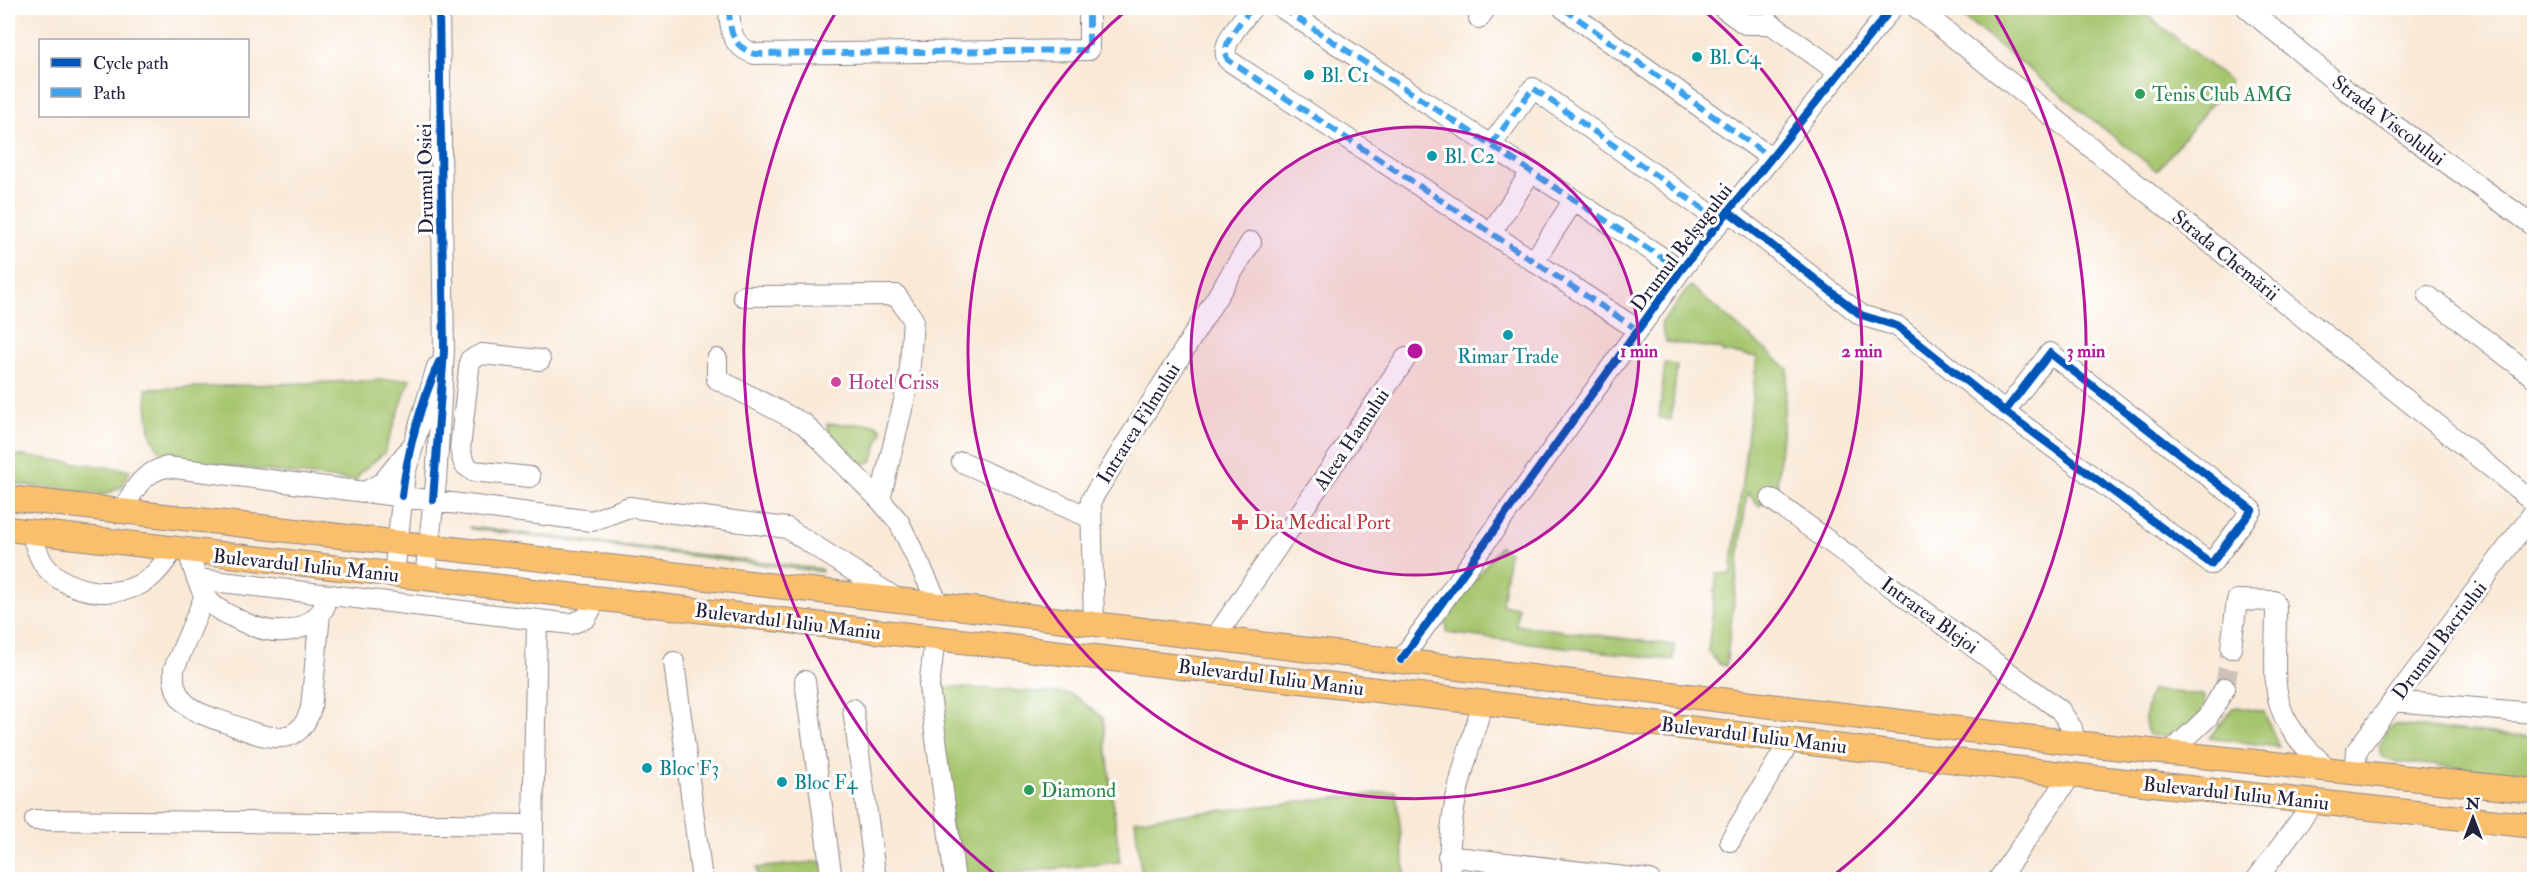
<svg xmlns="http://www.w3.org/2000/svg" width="2542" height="887" viewBox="0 0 2542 887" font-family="'IM FELL Double Pica',serif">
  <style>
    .green { fill: #a5c56d; stroke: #647454; stroke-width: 1.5 }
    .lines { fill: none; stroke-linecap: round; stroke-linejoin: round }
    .minor-tunnel { stroke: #cec1b8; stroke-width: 20; stroke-dasharray: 20 10; stroke-linecap: butt }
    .minor-casing { stroke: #8e8689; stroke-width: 22 }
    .major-casing { stroke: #8e8689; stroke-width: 26 }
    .minor { stroke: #fff; stroke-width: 20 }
    .major { stroke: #f9bf6d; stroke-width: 24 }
    .quiet { stroke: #3ea2ec; stroke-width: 6; stroke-dasharray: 12 6; stroke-linecap: butt }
    .cycleway-casing { stroke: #fff; stroke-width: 11 }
    .cycleway { stroke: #0057b8; stroke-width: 8 }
    .ring { fill: none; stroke: #b5179e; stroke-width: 3 }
    .culture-dot { fill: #0f9aa8; stroke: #fff; stroke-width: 2 }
    .leisure-dot { fill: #2e9e5b; stroke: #fff; stroke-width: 2 }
    .hotel-dot { fill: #d1479c; stroke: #fff; stroke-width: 2 }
    .health-dot { fill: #e0444e; stroke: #fff; stroke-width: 2 }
    .labels { text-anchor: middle; stroke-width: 6; stroke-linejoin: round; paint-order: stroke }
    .culture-label { font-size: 20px; fill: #0d838f; stroke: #fff; text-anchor: start }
    .leisure-label { font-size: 20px; fill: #27864d; stroke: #fff; text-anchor: start }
    .street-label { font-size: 20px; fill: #22223b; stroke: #fff }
    .hotel-label { font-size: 20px; fill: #b23c85; stroke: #fff; text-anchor: start }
    .health-label { font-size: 20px; fill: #be3a42; stroke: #fff; text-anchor: start }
    .centre { fill: #b5179e; stroke: #fff; stroke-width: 3 }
    .ring-label { font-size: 18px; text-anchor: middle; font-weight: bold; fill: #b5179e; stroke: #fff; stroke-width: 6; stroke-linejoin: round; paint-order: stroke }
  </style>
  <rect width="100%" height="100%" fill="#fff"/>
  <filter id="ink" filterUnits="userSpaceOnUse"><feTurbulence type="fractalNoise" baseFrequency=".0167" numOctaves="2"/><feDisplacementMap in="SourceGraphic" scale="12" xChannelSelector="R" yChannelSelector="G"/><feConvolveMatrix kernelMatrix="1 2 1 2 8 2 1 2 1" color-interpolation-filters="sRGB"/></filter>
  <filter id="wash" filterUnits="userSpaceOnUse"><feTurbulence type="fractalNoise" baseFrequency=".008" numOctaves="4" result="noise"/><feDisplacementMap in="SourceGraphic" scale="24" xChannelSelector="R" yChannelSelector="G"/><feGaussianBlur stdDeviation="1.35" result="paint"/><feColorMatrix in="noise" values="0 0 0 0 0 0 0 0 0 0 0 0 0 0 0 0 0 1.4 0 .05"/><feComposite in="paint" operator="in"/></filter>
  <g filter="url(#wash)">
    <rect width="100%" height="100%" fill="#f9e9d7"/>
    <path class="green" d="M1952,8H2138L2230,81L2157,171Z
      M1690,286L1788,369L1777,488L1760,506L1747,493L1726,666L1719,664L1708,651L1717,573L1731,574L1757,357L1722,352L1721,349L1666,342L1661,324Z
      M1665,363L1677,365L1671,420L1659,418Z
      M410,379L384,453L360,473L356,481L172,460C145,447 149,415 146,389Z
      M827,424H873L880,427L882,432L872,461L863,464L828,431Z
      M8,454L130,470L122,487L104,495L8,483Z
      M470,527L821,569L822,572L472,529Z
      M1500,546L1509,552L1502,605L1518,607L1516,625L1675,645L1673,660L1447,633L1446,619Z
      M934,686L1072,694L1103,718L1120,862L957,879Z
      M2151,690L2203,695C2210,714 2185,732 2168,735C2162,737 2155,735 2149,735C2141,719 2147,705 2151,690Z
      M2238,707L2264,712L2279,747L2209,738L2233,708Z
      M2395,725L2534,738V775L2390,761L2382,756L2379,747L2389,728Z
      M1396,791L1406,879H1142L1135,820Z
      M822,861L824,879H758L757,868Z"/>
  </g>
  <g filter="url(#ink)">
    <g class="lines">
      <path class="minor-tunnel" d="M2225,688L2231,648"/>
      <defs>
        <path id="minor" d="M729,8C730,31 731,46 755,54L1089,50V8
          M1252,8C1243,20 1218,45 1228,60L1638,330
          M1282,8L1681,270
          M1563,8L1771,158
          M1723,8L1745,24H1771L1840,73
          M1917,8L2534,502
          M2247,8L2347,91L2534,226
          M1479,18L1486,8
          M1491,145L1533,88L1720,221
          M1728,211L1861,315L1897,326L2000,408L2211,564L2252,510L2050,353L2006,410
          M1491,233L1531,172
          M1534,261L1574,200
          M743,296L896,295L913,319L909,380L880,500
          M2428,296L2534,377
          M717,359V379L804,424L880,500L899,522L939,605
          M962,462L1091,518
          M530,477L473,471L464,464L460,449L470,360L482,354L540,360
          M365,492L592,521L629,507L787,528L897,599
          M1771,499L2060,710L2072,728L2075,743
          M122,511C134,490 142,472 167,467L365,492L383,482L413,445
          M31,532C35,544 38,557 45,566C69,595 121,601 150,578C160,570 166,560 173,550
          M188,552C194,568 198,589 210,602C216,609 225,613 233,617C264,634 300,641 324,608
          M394,575L405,473L437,367
          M425,578L436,481L444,351L439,8
          M197,579L571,624L586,618L597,598
          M205,596L174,669C173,682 175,693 185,703C196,714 213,718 227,723C259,735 298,754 311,708L320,614
          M1094,624L1091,500L1251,242
          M935,638L929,687L955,880
          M1215,638L1406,358
          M2231,648L2237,600L2274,601L2276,606C2276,687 2263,714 2331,771
          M1401,660L1681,270L1892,8
          M674,662L702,880
          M805,681L832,880
          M2393,701L2534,713
          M853,709L876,880
          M2170,753L2208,717L2225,688
          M2355,774L2357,750L2534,512
          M35,820L532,825
          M1730,841L1791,739
          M1448,856L1650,880
          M532,880L537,620
          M1451,880C1444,818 1466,760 1483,702
          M1998,880L2071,775
          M2256,880L2314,802"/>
        <path id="major" d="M8,498L898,600L2075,743L2534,791
          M8,529L1478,702L2071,775L2534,826"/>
      </defs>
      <use href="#minor" class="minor-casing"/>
      <use href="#major" class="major-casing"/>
      <use href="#minor" class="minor"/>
      <use href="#major" class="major"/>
      <path class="quiet" d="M729,8C730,31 731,46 755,54L1089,50V8
        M1252,8C1243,20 1218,45 1228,60L1638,330
        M1282,8L1681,270
        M1563,8L1771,158
        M1491,145L1533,88L1720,221"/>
      <defs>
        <path id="cycleway" d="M1728,211L1861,315L1897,326L2000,408L2211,564L2252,510L2050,353L2006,410
          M402,496C407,452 421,402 439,362
          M433,500L444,351L439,8
          M1401,660L1681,270L1892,8"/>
      </defs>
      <use href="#cycleway" class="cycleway-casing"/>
      <use href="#cycleway" class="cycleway"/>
    </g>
  </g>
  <circle cx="1415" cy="351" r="224" fill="#b5179e" fill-opacity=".12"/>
  <g class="ring">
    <circle cx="1415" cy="351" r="224"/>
    <path d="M1702 9A447 447 0 1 1 1128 9"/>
    <path d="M997 876A671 671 0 0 1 837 10M1993 10A671 671 0 0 1 1833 876"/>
  </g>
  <g class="culture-dot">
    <circle cx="1697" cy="57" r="6"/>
    <circle cx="1309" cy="75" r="6"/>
    <circle cx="1432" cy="156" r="6"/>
    <circle cx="1508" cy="335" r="6"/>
    <circle cx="647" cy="768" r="6"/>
    <circle cx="782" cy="782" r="6"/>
  </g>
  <g class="leisure-dot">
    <circle cx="2140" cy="94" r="6"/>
    <circle cx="1029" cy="790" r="6"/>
  </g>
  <circle class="hotel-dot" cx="836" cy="382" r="6"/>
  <path class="health-dot" d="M1237 513h6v6h6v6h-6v6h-6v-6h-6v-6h6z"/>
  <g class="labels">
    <g class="culture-label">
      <text x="1709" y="64">Bl. C4</text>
      <text x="1321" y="82">Bl. C1</text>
      <text x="1444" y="163">Bl. C2</text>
      <text x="1508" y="363" text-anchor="middle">Rimar Trade</text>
      <text x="659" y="775">Bloc F3</text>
      <text x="794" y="789">Bloc F4</text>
    </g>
    <g class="leisure-label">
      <text x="2152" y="101">Tenis Club AMG</text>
      <text x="1041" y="797">Diamond</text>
    </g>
    <g class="street-label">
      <text transform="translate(2389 120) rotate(37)" y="7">Strada Viscolului</text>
      <text transform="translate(425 179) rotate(-91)" y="7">Drumul Osiei</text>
      <text transform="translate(1681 247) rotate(-53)" y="7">Drumul Belșugului</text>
      <text transform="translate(2226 255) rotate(39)" y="7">Strada Chemării</text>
      <text transform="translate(1138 423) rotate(-58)" y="7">Intrarea Filmului</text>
      <text transform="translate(1351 439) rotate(-56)" y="7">Aleea Hamului</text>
      <text transform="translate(306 565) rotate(6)" y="7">Bulevardul Iuliu Maniu</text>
      <text transform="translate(1930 615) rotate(36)" y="7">Intrarea Blejoi</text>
      <text transform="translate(788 621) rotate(7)" y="7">Bulevardul Iuliu Maniu</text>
      <text transform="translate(2439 640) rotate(-53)" y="7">Drumul Bacriului</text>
      <text transform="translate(1271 677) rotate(7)" y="7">Bulevardul Iuliu Maniu</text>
      <text transform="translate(1754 735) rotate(7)" y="7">Bulevardul Iuliu Maniu</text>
      <text transform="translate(2236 793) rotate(6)" y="7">Bulevardul Iuliu Maniu</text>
    </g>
    <g class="hotel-label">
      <text x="848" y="389">Hotel Criss</text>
    </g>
    <g class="health-label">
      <text x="1254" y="529">Dia Medical Port</text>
    </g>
  </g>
  <circle cx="1415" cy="351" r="9" class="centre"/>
  <g class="ring-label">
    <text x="1639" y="357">1 min</text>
    <text x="1862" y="357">2 min</text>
    <text x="2086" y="357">3 min</text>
  </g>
  <rect width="2542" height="887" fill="none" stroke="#fff" stroke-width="30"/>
  <rect x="39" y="39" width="210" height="78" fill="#ffffff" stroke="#a7a7b1" stroke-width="1.5"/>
  <rect x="51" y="58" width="30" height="9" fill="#0057b8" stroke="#a7a7b1" stroke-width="1.5"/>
  <text x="93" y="69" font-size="18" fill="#22223b">Cycle path</text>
  <rect x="51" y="88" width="30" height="9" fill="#3ea2ec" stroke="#a7a7b1" stroke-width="1.5"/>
  <text x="93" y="99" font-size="18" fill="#22223b">Path</text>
  <g transform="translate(2473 818)" stroke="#ffffff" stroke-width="4.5" paint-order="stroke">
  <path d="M0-4.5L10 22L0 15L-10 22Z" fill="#22223b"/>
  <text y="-9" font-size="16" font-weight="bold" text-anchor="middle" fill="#22223b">N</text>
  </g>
</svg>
